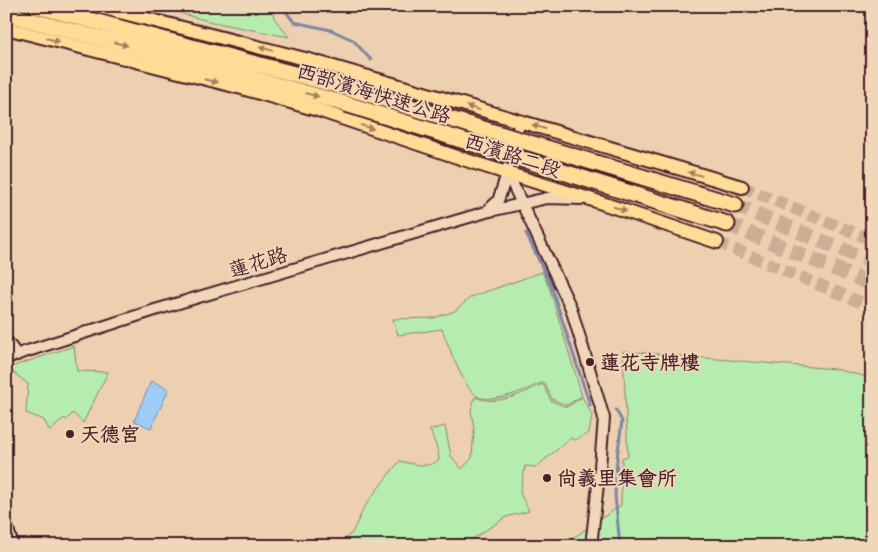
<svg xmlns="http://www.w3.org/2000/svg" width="878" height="552" viewBox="0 0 878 552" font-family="Caveat,'LXGW WenKai TC',sans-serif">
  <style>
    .green { fill: #b5edaf; stroke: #80866d }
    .water { fill: #9bcdf8; stroke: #7b87a6 }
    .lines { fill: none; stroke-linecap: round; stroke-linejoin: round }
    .stream { stroke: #7b87a6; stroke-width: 3 }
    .major-tunnel { stroke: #ccad95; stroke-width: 12; stroke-dasharray: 12 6; stroke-linecap: butt }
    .highway-tunnel { stroke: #ccad95; stroke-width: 15; stroke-dasharray: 15 8; stroke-linecap: butt }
    .minor-casing { stroke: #4a1f2b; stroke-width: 14 }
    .major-casing { stroke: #4a1f2b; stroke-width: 16 }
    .highway-casing { stroke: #4a1f2b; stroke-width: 19 }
    .minor { stroke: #f1d7b9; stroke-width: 10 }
    .major { stroke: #ffdd96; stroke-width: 12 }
    .highway { stroke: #ffdd96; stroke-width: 15 }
    .highway-bridge-casing { stroke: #4a1f2b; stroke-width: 19; stroke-linecap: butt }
    .highway-bridge { stroke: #ffdd96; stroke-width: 15 }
    .oneway { fill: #a47e60 }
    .poi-dot { fill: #4a1f2b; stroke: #f1d7b9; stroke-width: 2 }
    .labels { text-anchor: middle; stroke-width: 4; stroke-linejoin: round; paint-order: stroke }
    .street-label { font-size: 20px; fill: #4a1f2b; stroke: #f1d7b9 }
    .poi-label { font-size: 20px; font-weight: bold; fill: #4a1f2b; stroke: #f1d7b9; text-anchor: start }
  </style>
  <rect width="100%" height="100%" fill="#edd0b0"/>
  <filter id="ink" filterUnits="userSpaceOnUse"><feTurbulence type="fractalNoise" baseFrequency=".02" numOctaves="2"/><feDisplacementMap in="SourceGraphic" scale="10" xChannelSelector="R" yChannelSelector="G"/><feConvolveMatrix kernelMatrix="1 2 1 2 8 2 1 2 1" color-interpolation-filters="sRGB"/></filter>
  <g filter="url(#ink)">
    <path class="green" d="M154,6H272L274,18L289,37L212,22Z
      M542,272L550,290L582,396L567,405L552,399L544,382C527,389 500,402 481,398C465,394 448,344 442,329L398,335L393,319L434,318L455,311L471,297Z
      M74,346L77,371L108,372L83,423L73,413L66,420L64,418L50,431L44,420L26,413L28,384L8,368Z
      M623,351L835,369L872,378V546H552L576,536L621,505L622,458L628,456Z
      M543,384L551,401L567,407L582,397L592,415L589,433L575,440L571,438L536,467L525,466L520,493L529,511L506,517L474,538L466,546H335L352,533L365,506L389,474L400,461C413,464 428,469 439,460L438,451L430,430L445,426L451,456L462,469L472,458L474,429L471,410L475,397C497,407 523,393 543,384Z"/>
    <path class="water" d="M151,381L169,389L151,428L134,421Z"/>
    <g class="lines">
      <path class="stream" d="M285,6L287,13L294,22L331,30L353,40L371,60
        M526,233L551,286L590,405
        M616,410L622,421L617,458L615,495L620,546"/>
      <path class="major-tunnel" d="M742,187L872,240
        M717,242L872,307"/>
      <path class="highway-tunnel" d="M735,205L872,262
        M727,224L872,284"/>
      <defs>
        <path id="minor" d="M520,121L507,172L571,308L604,418L600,467L591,546
          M486,212L498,201L503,186L507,172
          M6,340L17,355
          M6,358L155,310L486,212L547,198L582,199
          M6,522L12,543L11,546"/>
        <path id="major" d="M96,6L309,60L438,97L742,187
          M6,28L242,88L318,110L475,163L593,200L717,242"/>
        <path id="highway" d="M37,6L351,89
          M6,14L188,61L346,104
          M579,158L735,205
          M573,175L727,224"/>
      </defs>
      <use href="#minor" class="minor-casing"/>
      <use href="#major" class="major-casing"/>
      <use href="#highway" class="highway-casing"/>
      <use href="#minor" class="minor"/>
      <use href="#major" class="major"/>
      <use href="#highway" class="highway"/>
      <defs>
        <path id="highway-bridge" d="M351,89L579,158
          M346,104L573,175"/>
      </defs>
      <use href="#highway-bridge" class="highway-bridge-casing"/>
      <use href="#highway-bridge" class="highway-bridge"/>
    </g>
    <defs><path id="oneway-solid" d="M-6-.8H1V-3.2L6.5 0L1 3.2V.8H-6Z" transform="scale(1.25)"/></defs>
    <g class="oneway">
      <use href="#oneway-solid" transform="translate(53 40) rotate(15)"/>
      <use href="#oneway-solid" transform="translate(121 44) rotate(14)"/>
      <use href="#oneway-solid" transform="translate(266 49) rotate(-166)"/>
      <use href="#oneway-solid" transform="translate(211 81) rotate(14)"/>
      <use href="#oneway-solid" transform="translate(312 95) rotate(15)"/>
      <use href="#oneway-solid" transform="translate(473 108) rotate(-163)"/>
      <use href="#oneway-solid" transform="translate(367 127) rotate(18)"/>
      <use href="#oneway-solid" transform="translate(539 127) rotate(-163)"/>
      <use href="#oneway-solid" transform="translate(695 174) rotate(-164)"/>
      <use href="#oneway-solid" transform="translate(620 209) rotate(19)"/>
    </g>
  </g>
  <g class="poi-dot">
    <circle cx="590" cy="362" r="5"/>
    <circle cx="70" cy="434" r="5"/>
    <circle cx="547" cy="478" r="5"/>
  </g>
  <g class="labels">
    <g class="street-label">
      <text transform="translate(374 93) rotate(17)" y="7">西部濱海快速公路</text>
      <text transform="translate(513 155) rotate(18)" y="7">西濱路二段</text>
      <text transform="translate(258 262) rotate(-17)" y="7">蓮花路</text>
    </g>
    <g class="poi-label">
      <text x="600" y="369">蓮花寺牌樓</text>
      <text x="80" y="441">天德宮</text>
      <text x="557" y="485">尚義里集會所</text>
    </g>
  </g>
  <rect width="878" height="552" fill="none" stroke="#f1d7b9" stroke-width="25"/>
  <rect x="12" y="12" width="853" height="527" fill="none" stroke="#4a1f2b" stroke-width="2" filter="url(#ink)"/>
</svg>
